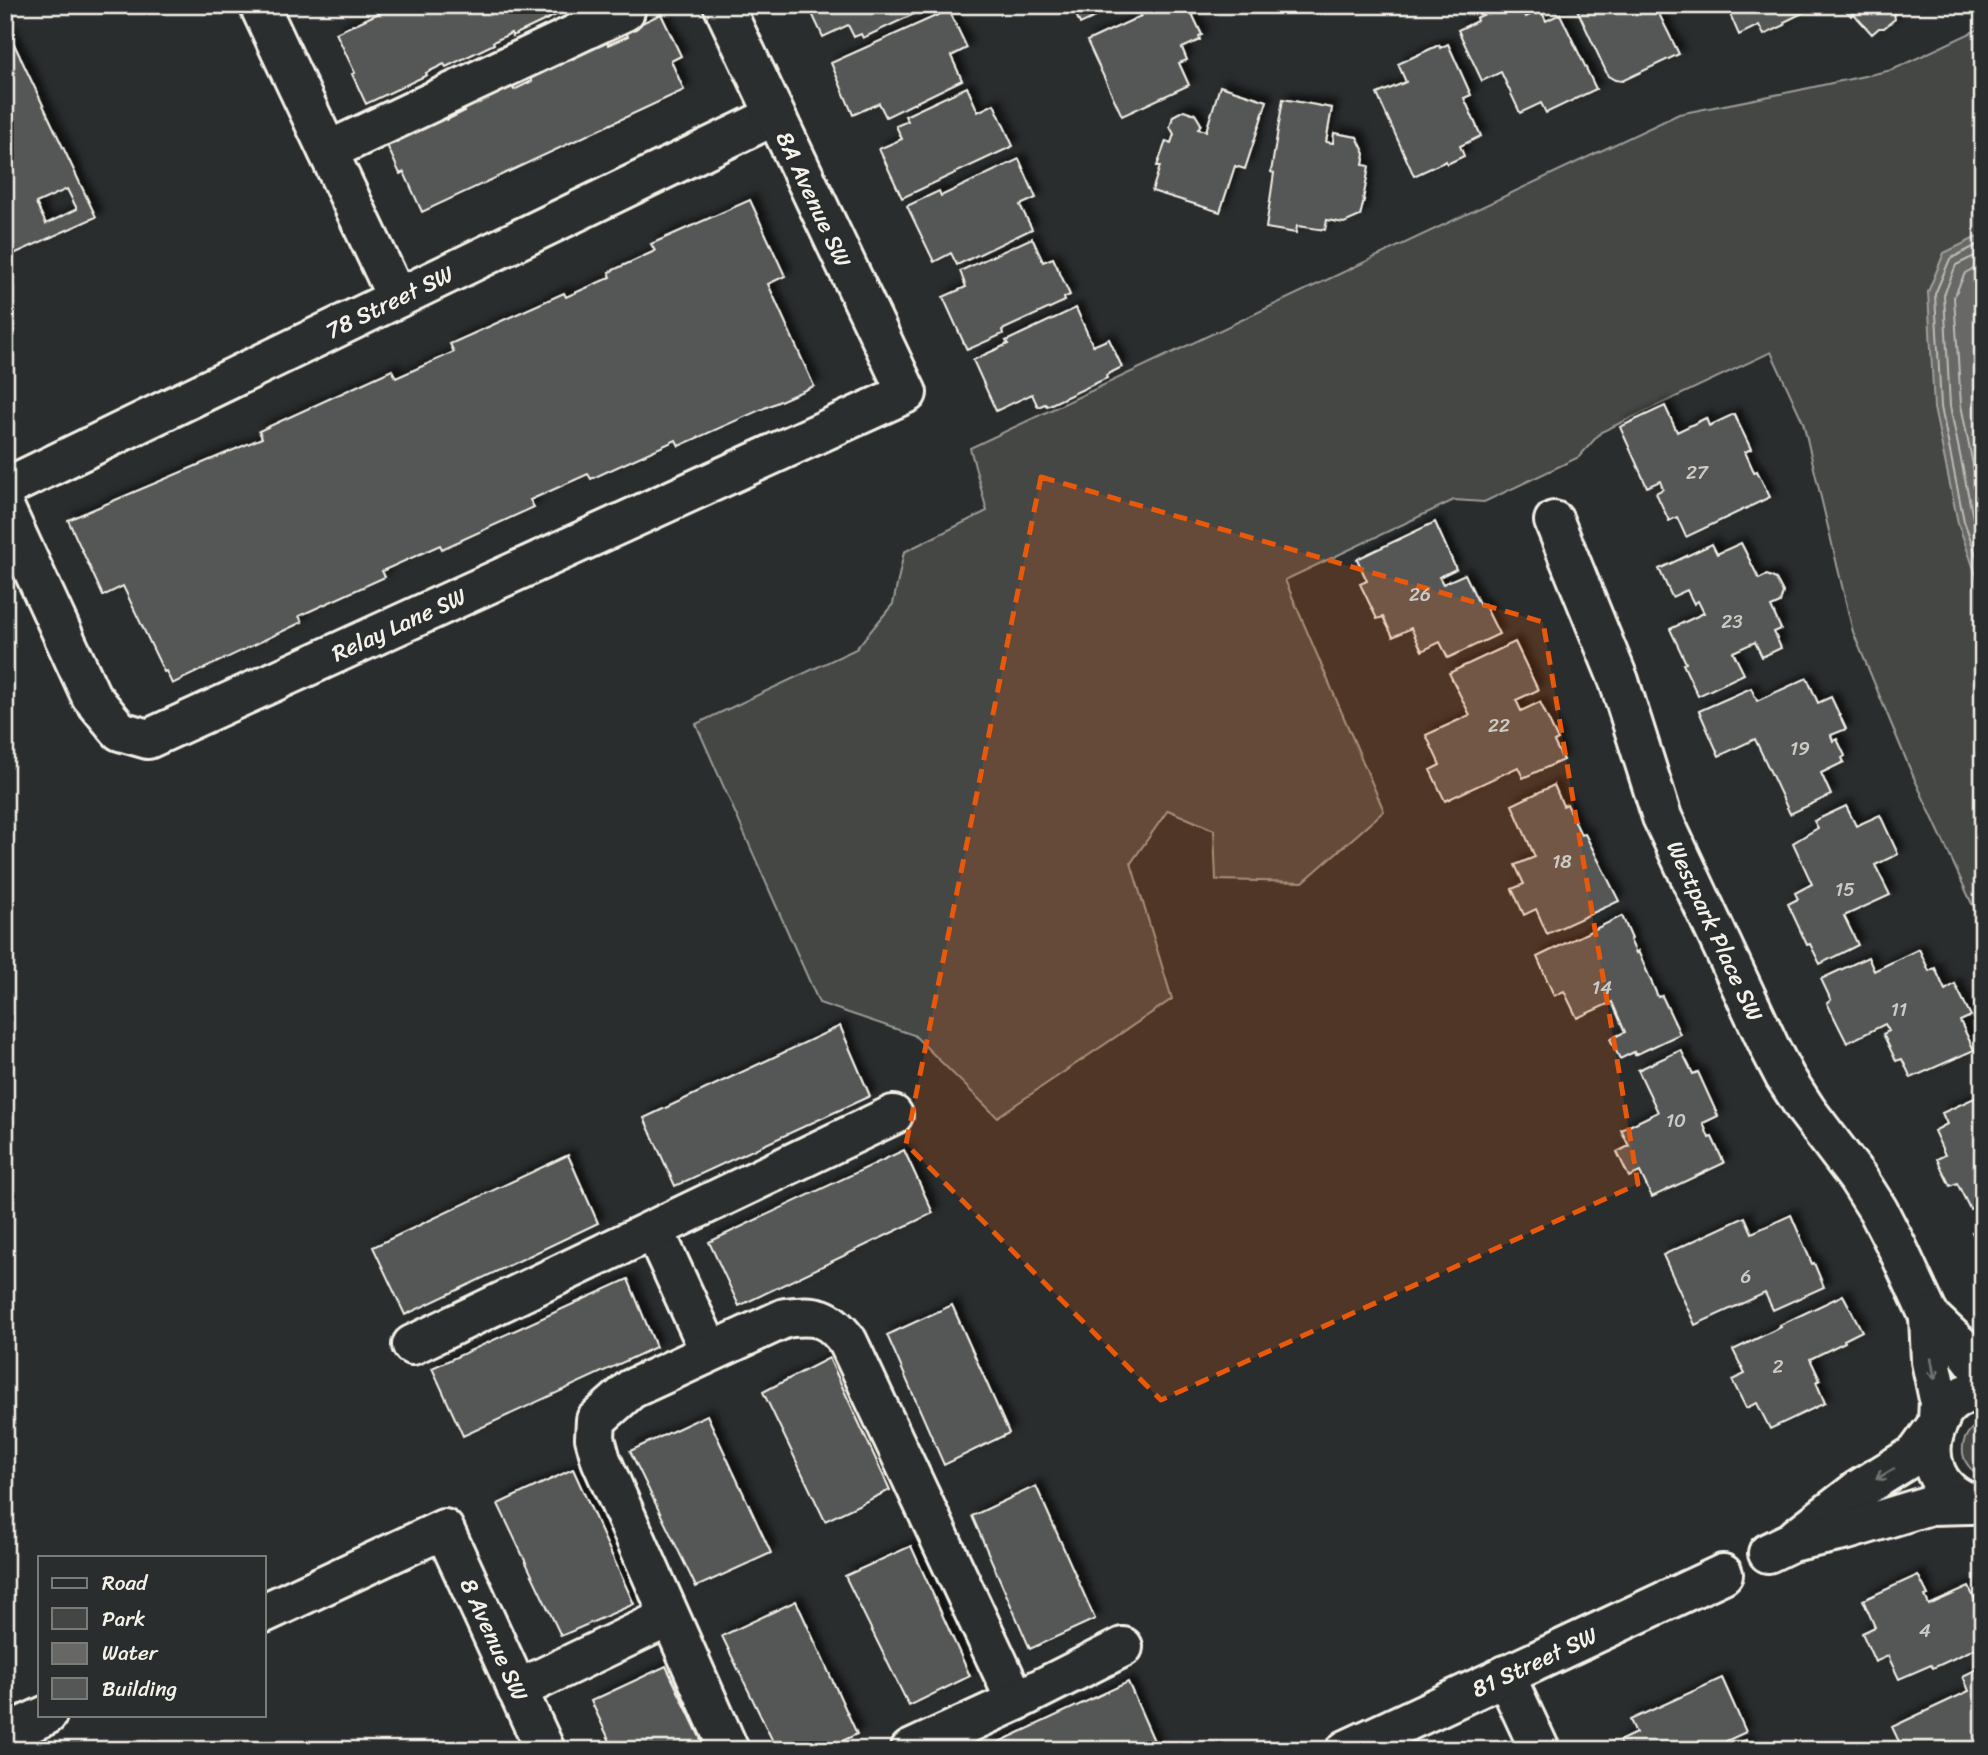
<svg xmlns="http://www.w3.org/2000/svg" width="1988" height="1755" viewBox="0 0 1988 1755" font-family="Sriracha,sans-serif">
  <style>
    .green { fill: #444645; stroke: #9c9c96; stroke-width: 2 }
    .water { fill: #676866; stroke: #9f9f9a; stroke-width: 2 }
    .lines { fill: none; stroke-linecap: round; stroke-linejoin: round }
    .shore { stroke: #bcbab4; stroke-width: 2 }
    .building { fill: #555756; stroke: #f4f1e8; stroke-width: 2; fill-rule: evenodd; filter: url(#shadow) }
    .minor-casing { stroke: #f4f1e8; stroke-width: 44 }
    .minor { stroke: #2a2d2e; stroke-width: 38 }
    .oneway { stroke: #71726f }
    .marked { fill: #e8590c; fill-opacity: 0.2; stroke: #e8590c; stroke-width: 5; stroke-dasharray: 14 9; stroke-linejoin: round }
    .labels { text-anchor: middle; stroke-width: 5; stroke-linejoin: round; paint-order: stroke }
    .number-label { font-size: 19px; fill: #cccac4 }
    .street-label { font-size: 23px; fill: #f4f1e8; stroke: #2a2d2e }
  </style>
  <defs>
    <filter id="shadow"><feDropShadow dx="6" dy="-6" stdDeviation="3.5" flood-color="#0009"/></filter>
  </defs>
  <rect width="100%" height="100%" fill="#2a2d2e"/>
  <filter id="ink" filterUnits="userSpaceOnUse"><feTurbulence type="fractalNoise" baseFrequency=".0143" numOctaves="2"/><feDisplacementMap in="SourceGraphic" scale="14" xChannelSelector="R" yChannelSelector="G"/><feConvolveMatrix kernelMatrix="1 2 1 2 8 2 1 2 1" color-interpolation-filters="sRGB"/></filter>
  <g filter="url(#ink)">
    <path class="green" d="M1983,27V922L1972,904L1910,769L1853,632L1803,422L1771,352L1601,432L1579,457L1484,502L1454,500L1285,580L1384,811L1303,882L1216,880L1214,830L1168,810L1131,863L1172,999L997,1117L914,1035L819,1003L696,724L856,649L893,604L904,552L987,511L970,448L1679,114L1795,91L1892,70Z
      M1983,1421V1477C1956,1465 1956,1434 1983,1421Z"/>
    <path class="water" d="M1983,234V595L1958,523L1934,408L1928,292L1944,253Z"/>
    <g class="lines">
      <path class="shore" d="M1983,242L1950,259L1935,294L1941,407L1964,521L1983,574
        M1983,252L1956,265L1944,295L1950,406L1973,518L1983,547
        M1983,263L1965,273L1954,297L1961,405L1983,515"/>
    </g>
    <path class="building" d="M396,5H577L512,36L511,33L493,42L494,44L446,67L444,64L426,73L427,75L366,104L352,74L355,73L336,33Z
      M808,5H928L929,7L863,38L861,34L854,37L848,25L823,37Z
      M1072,5H1121L1080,24Z
      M1154,5H1188L1202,35L1199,36L1200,40L1182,48L1187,60L1179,63L1189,85L1122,116L1087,41L1141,16L1139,12Z
      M1504,5H1520L1526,17L1541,10L1546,21L1560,14L1596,89L1546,113L1541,103L1520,113L1501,72L1482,81L1458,30L1477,21L1476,18Z
      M1575,5H1672L1658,12L1679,54L1622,81L1615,80L1608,76Z
      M1726,5H1812L1813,8L1784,22L1785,25L1764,35L1759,25L1739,35Z
      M1841,5H1904L1894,14L1895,19L1884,28H1879L1872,34L1853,13L1851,16Z
      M949,10L967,48L951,56L962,80L886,117L879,103L853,115L831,63Z
      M661,14L681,56L671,61L684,90L422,212L404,172L400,174L386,143L445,116L447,120L465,111L464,107L512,86L514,90L532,81L530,76L606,41L608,45L628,36L625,31Z
      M5,25L96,217L5,258ZM67,189L77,209L46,224L36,203Z
      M1448,44L1471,95L1464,98L1481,136L1460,146L1464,156L1447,164L1446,161L1414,176L1377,94L1406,82L1398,64L1439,45L1440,48Z
      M1220,86L1267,101L1245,169L1235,166L1220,212L1152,191L1160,166H1157L1166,141L1171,143L1174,134L1170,127L1173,116L1184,110L1195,114L1201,124L1198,129L1206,131Z
      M967,87L978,112L994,104L1013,146L902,198L879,149L902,139L896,126L908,121L905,116Z
      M1283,99L1332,108L1326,142L1333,143L1334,133L1357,137L1365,154L1363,165L1369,166L1363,200H1364L1360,216L1344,223L1327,220L1325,230L1297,226L1296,233L1266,228L1274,173L1271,172Z
      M1019,159L1036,198L1020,205L1032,229L957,265L951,253L934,262L907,206L939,191L941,196Z
      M750,200L785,276L768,284L814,386L679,446L676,440L591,479L588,474L530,500L534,507L442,549L440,545L382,571L385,577L299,616L302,622L172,684L166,671L164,672L123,586L103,596L68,520L262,438L259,431L392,370L396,378L454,352L450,344L564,293L566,297L611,277L609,272L655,251L651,244Z
      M1032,238L1043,262L1053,258L1070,295L1064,298L1065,301L1002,330L1003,334L967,350L943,297L966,287L960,271Z
      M1076,308L1093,346L1109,339L1122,367L1106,375L1107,378L1047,406L1045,404L1038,407L1032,394L996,411L973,360L1008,344L1006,341Z
      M1665,406L1677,432L1706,418L1709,426L1734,414L1751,449L1745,452L1754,472L1757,471L1770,497L1686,537L1677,517L1669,521L1656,493L1663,489L1660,481L1647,487L1620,427Z
      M1435,522L1456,569L1439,577L1443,584L1465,574L1480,606L1484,604L1499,634L1448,658L1440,642L1422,651L1411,628L1393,637L1383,617L1377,619L1360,584L1367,581L1357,559Z
      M1741,543L1759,579L1767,575L1776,579L1783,592L1780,603L1771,607L1781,629L1774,632L1781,648L1762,657L1755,642L1733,652L1744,674L1698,696L1683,664L1686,663L1670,629L1704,613L1698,601L1694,604L1687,590L1672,597L1659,569L1712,544L1717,554Z
      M1515,642L1538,690L1516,700L1521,711L1540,702L1558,740L1554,742L1563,760L1523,778L1518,767L1445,801L1430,770L1440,765L1426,735L1470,715L1449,673Z
      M1807,678L1818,703L1831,697L1846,729L1831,735L1833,741L1837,739L1845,756L1842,758L1844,762L1821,773L1831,795L1790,814L1755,739L1719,756L1699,711L1751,688L1757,701Z
      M1554,785L1563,806L1567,804L1581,835L1585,834L1619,901L1547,934L1536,909L1524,915L1512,889L1524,884L1515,865L1535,857L1512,805Z
      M1846,806L1856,826L1880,815L1898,854L1875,865L1890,895L1844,916L1858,945L1820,964L1810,944L1807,945L1788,904L1798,899L1795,893L1812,884L1793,843L1818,828L1814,821Z
      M1622,916L1632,939L1630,940L1636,953L1638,951L1658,997L1662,996L1680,1034L1635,1055L1634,1052L1620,1059L1610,1039L1625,1032L1612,1002L1577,1018L1564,991L1554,996L1537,957Z
      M1919,949L1929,971L1935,968L1945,990L1955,984L1971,1016L1960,1021L1974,1050L1911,1078L1902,1059L1896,1061L1883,1034L1889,1031L1885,1024L1847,1043L1827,1003L1831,1000L1821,979L1868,957L1874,971Z
      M840,1026L870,1096L675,1186L644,1118Z
      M1681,1050L1693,1074L1698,1072L1718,1116L1703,1123L1709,1138L1712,1137L1724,1163L1652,1197L1640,1172L1629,1177L1617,1152L1629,1146L1621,1130L1658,1112L1638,1070Z
      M1983,1094V1203L1970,1209L1957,1183L1950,1186L1937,1159L1945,1155L1934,1131L1947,1124L1942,1113Z
      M904,1150L933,1213L739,1306L709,1242Z
      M568,1155L598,1223L405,1315L373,1247Z
      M1791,1215L1812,1264L1814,1263L1824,1287L1773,1310L1765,1293L1695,1325L1663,1255L1745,1217L1752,1233Z
      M1983,1227V1272L1975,1254L1981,1251L1972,1232Z
      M628,1279L656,1347L463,1436L432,1368Z
      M1843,1295L1862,1331L1844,1340L1845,1342L1810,1359L1820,1380L1816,1382L1825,1403L1770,1429L1757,1403L1746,1408L1732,1380L1745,1374L1733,1350L1781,1327L1780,1325Z
      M952,1305L1009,1433L944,1465L887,1335Z
      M829,1358L890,1490L825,1521L763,1392Z
      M707,1415L771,1553L696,1587L630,1451Z
      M573,1469L634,1604L561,1636L498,1504Z
      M1036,1486L1095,1619L1030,1649L972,1516Z
      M911,1546L970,1676L909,1706L845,1576Z
      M1918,1575L1928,1595L1925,1596L1929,1605L1969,1587L1983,1617V1645L1933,1668L1931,1665L1899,1679L1888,1656L1875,1662L1862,1633L1875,1627L1863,1600Z
      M796,1601L857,1734L824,1750H777L722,1636Z
      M666,1666L706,1750H614L591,1701Z
      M1983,1666V1750H1928L1920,1747L1913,1750H1903L1892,1727L1969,1691L1963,1676Z
      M1722,1678L1746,1732L1707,1750H1622L1619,1741L1636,1733L1630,1720Z
      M1128,1682L1158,1750H982Z
      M1746,1740L1751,1750H1724Z"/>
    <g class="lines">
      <defs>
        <g id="minor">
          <path d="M259,5L397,298"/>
          <path d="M328,151L625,11"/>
          <path id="s1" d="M5,488L774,116"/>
          <path id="s2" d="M5,509L91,696L120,731L148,739L907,393L723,5"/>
          <path id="s3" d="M1554,521L1619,681L1662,817L1771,1050L1785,1077L1807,1111L1857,1177L1878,1210L1898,1249L1929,1316L1931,1361L1939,1399L1938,1422"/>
          <path d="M654,1230L710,1352"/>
          <path d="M1929,1316L1966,1351L1983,1373"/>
          <path d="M412,1345L893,1115"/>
          <path d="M1981,1505C1937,1498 1920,1456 1940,1419C1941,1415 1942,1412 1945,1409C1954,1397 1969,1393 1983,1389"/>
          <path d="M1797,1537L1858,1490L1916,1454L1934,1429"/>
          <path d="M1768,1553L1791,1542L1844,1531L1930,1505L1970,1504"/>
          <path id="s4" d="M264,1613L444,1529L545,1750"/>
          <path d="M1505,1675L1540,1750"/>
          <path d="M517,1690L669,1617"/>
          <path d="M5,1734L47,1715"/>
          <path d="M729,1750L601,1460L595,1438L596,1420L631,1389L785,1318C816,1314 829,1316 848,1342L1016,1701"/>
          <path d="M910,1750L1016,1701L1123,1647"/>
          <path id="s5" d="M1346,1750L1723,1574"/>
        </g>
      </defs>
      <use href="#minor" class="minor-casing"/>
      <use href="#minor" class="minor"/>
    </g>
    <defs><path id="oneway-shaft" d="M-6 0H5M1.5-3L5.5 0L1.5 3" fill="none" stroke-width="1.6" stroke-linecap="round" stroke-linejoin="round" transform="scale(1.75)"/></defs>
    <g class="oneway">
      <use href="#oneway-shaft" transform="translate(1933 1369) rotate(80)"/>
      <use href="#oneway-shaft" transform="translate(1885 1474) rotate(150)"/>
    </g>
  </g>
  <path class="marked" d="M1041,477L1543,622L1638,1184L1161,1400L906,1144Z"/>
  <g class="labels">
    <g class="number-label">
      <text x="1697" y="479">27</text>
      <text x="1420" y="601">26</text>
      <text x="1732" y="628">23</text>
      <text x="1499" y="732">22</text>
      <text x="1800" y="755">19</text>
      <text x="1562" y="868">18</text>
      <text x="1845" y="896">15</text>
      <text x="1602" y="994">14</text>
      <text x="1899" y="1016">11</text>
      <text x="1676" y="1127">10</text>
      <text x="1746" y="1283">6</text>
      <text x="1778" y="1373">2</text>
      <text x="1925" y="1637">4</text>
    </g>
    <g class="street-label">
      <text transform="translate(814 199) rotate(65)" y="8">8A Avenue SW</text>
      <text dy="8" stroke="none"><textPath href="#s1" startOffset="427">78 Street SW</textPath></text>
      <text dy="8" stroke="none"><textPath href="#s2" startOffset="556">Relay Lane SW</textPath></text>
      <text dy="8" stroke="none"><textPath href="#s3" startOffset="441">Westpark Place SW</textPath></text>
      <text dy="8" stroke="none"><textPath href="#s4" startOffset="320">8 Avenue SW</textPath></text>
      <text dy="8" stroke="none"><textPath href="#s5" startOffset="208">81 Street SW</textPath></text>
    </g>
  </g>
  <rect width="1988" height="1755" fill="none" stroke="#2a2d2e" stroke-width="28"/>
  <rect x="14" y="14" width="1960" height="1727" fill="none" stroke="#f4f1e8" stroke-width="2.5" filter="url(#ink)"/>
  <rect x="38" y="1556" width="228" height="161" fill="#2a2d2e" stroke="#7b7b78" stroke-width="2"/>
  <rect x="52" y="1578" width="35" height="10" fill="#2a2d2e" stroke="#7b7b78" stroke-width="2"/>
  <text x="102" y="1590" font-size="21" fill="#f4f1e8">Road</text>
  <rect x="52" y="1608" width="35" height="21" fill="#444645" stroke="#7b7b78" stroke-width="2"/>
  <text x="102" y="1626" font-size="21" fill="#f4f1e8">Park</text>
  <rect x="52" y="1643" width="35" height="21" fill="#676866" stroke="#7b7b78" stroke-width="2"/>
  <text x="102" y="1660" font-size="21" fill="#f4f1e8">Water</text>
  <rect x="52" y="1678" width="35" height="21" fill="#555756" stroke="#7b7b78" stroke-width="2"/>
  <text x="102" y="1696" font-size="21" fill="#f4f1e8">Building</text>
</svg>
